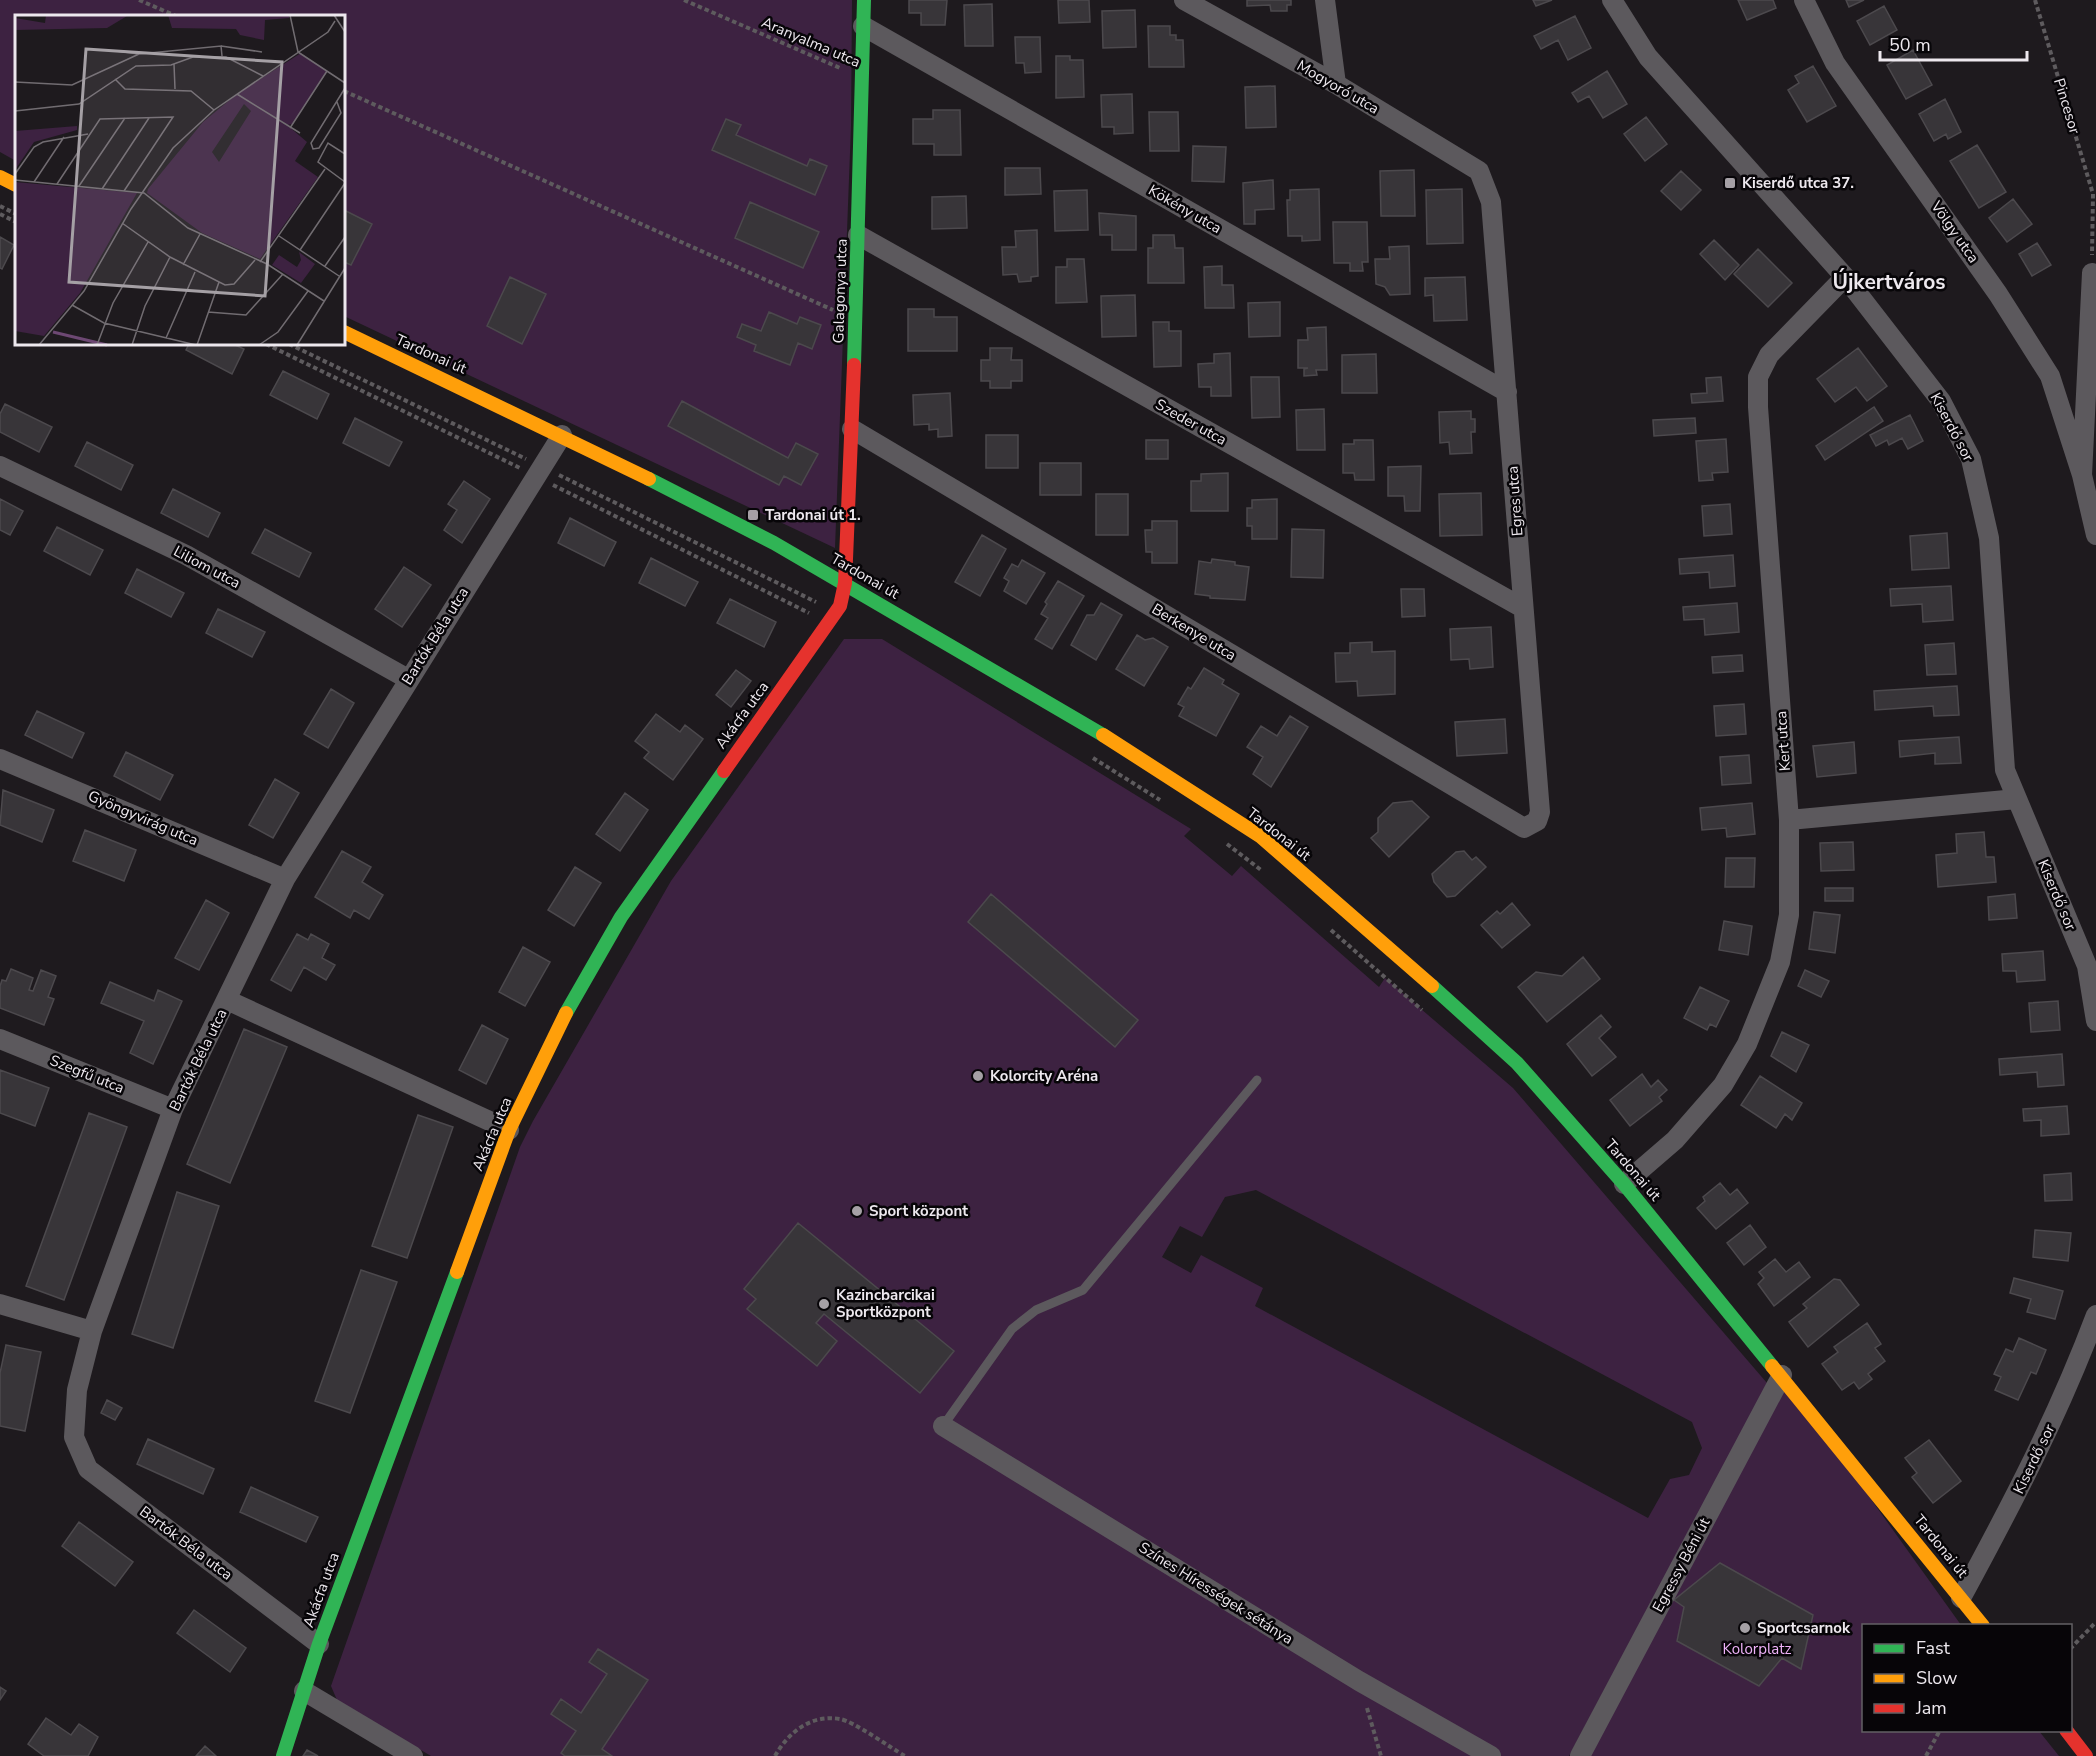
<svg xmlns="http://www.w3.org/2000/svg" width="2096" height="1756" viewBox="0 0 2096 1756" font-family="'Nunito Sans',sans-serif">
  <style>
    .green { fill: #3d2241; fill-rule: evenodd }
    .building { fill: #383539; stroke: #4c494d; stroke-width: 1.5 }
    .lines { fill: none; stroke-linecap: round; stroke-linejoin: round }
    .path { stroke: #5e5b5e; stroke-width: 4; stroke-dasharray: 4.5 3; stroke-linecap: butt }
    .lane { stroke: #5c595d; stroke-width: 9 }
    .street { stroke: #5c595d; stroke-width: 20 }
    .fast { stroke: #30b455; stroke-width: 14 }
    .slow { stroke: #ff9f0a; stroke-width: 14 }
    .jam { stroke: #e5322d; stroke-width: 14 }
    .poi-dot { fill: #a5a0a5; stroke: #070508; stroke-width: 2 }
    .labels { text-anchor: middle; stroke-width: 5; stroke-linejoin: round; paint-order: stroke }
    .street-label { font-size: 15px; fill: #ede8ee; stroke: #070508 }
    .poi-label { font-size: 15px; font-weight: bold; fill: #ede8ee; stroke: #070508; text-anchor: start }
    .park-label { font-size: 15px; fill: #f0b3fa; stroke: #070508 }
    .district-label { font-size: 21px; font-weight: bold; fill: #ede8ee; stroke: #070508 }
    .inset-river { fill: none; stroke: #6d4873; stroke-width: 3 }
    .inset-road { fill: none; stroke: #716c71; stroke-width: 1.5 }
    .view { fill: #a5a0a5; fill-opacity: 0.15; stroke: #a5a0a5; stroke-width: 3 }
    .inset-edge { fill: none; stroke: #ede8ee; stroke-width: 3 }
  </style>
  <rect width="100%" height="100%" fill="#1e1a1e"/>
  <path class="green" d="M0,0H852L851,126L835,548L344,316V16H16V161L0,152Z
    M844,639H882L1191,829L1184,836L1232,876L1241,866L1379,987L1385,978L1513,1088L1773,1390L1782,1375L1961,1625L1864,1626V1730L2039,1731L2059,1756H1586L1745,1426L1569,1756H431L337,1700L331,1686L520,1147L533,1121L671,881ZM1256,1190L1692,1422L1702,1448L1689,1475L1670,1479L1648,1518L1255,1306L1263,1288L1201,1255L1191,1273L1162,1257L1180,1226L1202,1237L1225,1197Z"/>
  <path class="building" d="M909,0H947L945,25H921V13H909Z
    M1058,0H1089L1090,22L1059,23Z
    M1247,0H1291V5H1287V11H1271L1270,5L1247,6Z
    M1533,0H1552L1536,6Z
    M1738,0H1773L1776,8L1747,20Z
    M1846,0H1864L1849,7Z
    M992,4L993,46H965L964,5Z
    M1884,6L1897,30L1870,45L1857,21Z
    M1135,10L1136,47L1103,48L1102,11Z
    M1575,16L1591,48L1568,60L1558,40L1541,49L1534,36Z
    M1148,26H1170V35H1176V40H1183L1184,67H1149Z
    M1015,37H1040L1041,72L1025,73L1024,63H1016Z
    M1913,50L1932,85L1906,99L1887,65Z
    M1056,56H1070V60H1083L1084,97L1056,98Z
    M1813,66L1836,106L1807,122L1788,90L1799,83L1795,76Z
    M1607,71L1627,104L1603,118L1589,96L1578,102L1572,93Z
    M1275,86L1276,127L1246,128L1245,87Z
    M1132,94L1133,133L1114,134V127H1102L1101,95Z
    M1945,99L1961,132L1948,139L1946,134L1934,141L1919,114Z
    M933,110H960L961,155H934V144H913V119H933Z
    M1149,112H1178L1179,151H1150Z
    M1646,117L1667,144L1645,161L1624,134Z
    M726,119L741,125L736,135L807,166L810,159L827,166L815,195L712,150Z
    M1977,145L2006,192L1979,208L1950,161Z
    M1193,146L1226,147L1224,182L1192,181Z
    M1005,168H1040L1041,194L1005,195Z
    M1414,170L1415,216H1381L1380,171Z
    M1681,171L1701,190L1681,210L1661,191Z
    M1273,180L1274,209L1255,210V224H1244L1243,183Z
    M1319,189L1320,240L1302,241V236H1288L1287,200H1290V190Z
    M1462,189L1463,243L1427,244L1426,190Z
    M1087,190L1088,230L1055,231L1054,191Z
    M966,196L967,228L932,229V197Z
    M2013,199L2032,224L2007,242L1989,218Z
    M750,202L819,232L803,268L735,238Z
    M344,210L372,224L351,265L344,262Z
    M1099,213L1136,216V250H1112V235H1100Z
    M1333,222H1367L1368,262H1362L1363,271H1350V263H1334Z
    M1037,230L1038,276L1031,277V281L1019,282L1017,274L1003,275L1002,247H1016L1015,231Z
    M1153,235H1174L1175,248H1183L1184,283H1148V248H1153Z
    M0,237L14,245L2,269L0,268Z
    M1714,240L1739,265L1725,280L1700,254Z
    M2037,243L2051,265L2032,276L2019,254Z
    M1409,246L1410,294L1390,295L1385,287L1376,284L1375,259H1390L1389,247Z
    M1758,249L1792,283L1768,307L1734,274Z
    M1067,259H1084L1087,302L1056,303V267H1067Z
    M1222,266V285H1233L1234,308H1205L1204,267Z
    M510,277L546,294L522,344L487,326Z
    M1465,277L1467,320L1434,321L1433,295L1425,296V278Z
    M1135,295L1136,336L1102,337L1101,296Z
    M1280,302V336L1249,337L1248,303Z
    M908,309H934V317H957V351H908Z
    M769,312L797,324L800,317L821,325L812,349L798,343L790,365L754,351L756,345L737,337L742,324L761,331Z
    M1153,322H1169V331H1181V366L1154,367Z
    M1326,327L1327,370H1316L1317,375L1304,376V369L1308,368H1298V340H1308L1307,328Z
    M189,344H233L244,349L232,374L186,350Z
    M990,348H1012L1011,360H1022V381H1011V388H990V381H981V360H990Z
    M1858,348L1887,386L1867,401L1856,387L1835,402L1817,379Z
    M1230,353L1231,396H1211V387H1199L1198,364L1214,363V354Z
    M1376,354L1377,393H1342V355Z
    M283,371L329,394L317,419L270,395Z
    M1251,377H1279L1280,417L1252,418Z
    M1721,377L1723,401L1692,403L1691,394L1707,393L1706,378Z
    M950,393L952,436L938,437V429L929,430V424L914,425L913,395Z
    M682,401L788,458L796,443L818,454L801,485L784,476L779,485L668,426Z
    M5,404L52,427L39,452L0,432V414Z
    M1874,407L1883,421L1825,460L1816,446Z
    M1324,409L1325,450H1297L1296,410Z
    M1471,411V419H1475V432H1471L1472,453L1450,454L1449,442L1440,443L1439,412Z
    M1910,415L1923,441L1908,449L1902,438L1889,445L1887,440L1876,446L1870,435Z
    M355,418L402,442L389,466L343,443Z
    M1695,418L1696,433L1654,436L1653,420Z
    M986,435H1018V468H986Z
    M1726,439L1728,472L1712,473L1713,480L1699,481L1696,441Z
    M1146,440H1168V459H1146Z
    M1354,440H1373L1374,480H1355L1354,473H1343V444H1354Z
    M87,442L133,465L121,490L75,466Z
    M1040,463H1081V495H1040Z
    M1421,466L1420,511H1405L1404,496H1388V467Z
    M1228,473V511H1191V481H1201V474Z
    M464,481L490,499L462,543L444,530L457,510L448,504Z
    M173,489L220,513L208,537L161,513Z
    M1481,493L1482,535L1440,536L1439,494Z
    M1096,494H1128V535H1096Z
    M0,499L23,511L10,535L0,530Z
    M1277,499V539H1252V526H1247V508H1252V500Z
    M1730,504L1732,534L1704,536L1702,506Z
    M570,518L616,542L604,566L558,543Z
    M1152,521H1177V563H1152V552H1146L1145,530H1152Z
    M57,527L103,550L90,575L44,551Z
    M265,529L311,553L299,577L252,553Z
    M1292,529L1324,530L1323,578L1291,577Z
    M1947,533L1949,568L1912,570L1910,536Z
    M982,535L1006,549L980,596L955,582Z
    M1733,555L1735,586L1710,588L1709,572L1680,574L1679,559Z
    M651,558L698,582L685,606L639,583Z
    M1212,559L1235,562V565L1249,567L1245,600L1210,598V596L1195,594L1199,561L1211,563Z
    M1022,560L1045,573L1026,604L1004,591L1009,581L1004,578L1012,564L1018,567Z
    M404,567L431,585L402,627L375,609Z
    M137,569L184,593L171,617L125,593Z
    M1058,581L1084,596L1052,649L1035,639L1048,618L1041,614L1047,604L1045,602Z
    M1951,586L1953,620L1923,622L1922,604L1891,606L1890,589Z
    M1401,589H1424L1425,616L1402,617Z
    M730,599L776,622L764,647L717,623Z
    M1101,603L1122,615L1096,660L1071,645L1087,615H1094Z
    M1737,603L1739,632L1705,635L1704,619L1684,620L1683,607Z
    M218,609L265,632L252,657L206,633Z
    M1491,627L1493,667L1470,669L1469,659L1451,660L1450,629Z
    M1137,635L1145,640L1153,638L1168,647L1144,686L1116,669Z
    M1372,642V652L1395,651V694L1358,696L1357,681L1336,682L1335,653H1350V643Z
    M1954,643L1956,674L1927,675L1925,645Z
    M1742,655L1743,671L1713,673L1712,657Z
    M1204,668L1224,680L1222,684L1239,694L1216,736L1179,716L1184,707L1178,704L1188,687L1191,689Z
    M736,670L751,681L731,707L716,695Z
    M1957,686L1959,715L1934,716L1933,706L1875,710L1874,691Z
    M331,689L354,703L328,748L304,734Z
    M1744,704L1746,734L1716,736L1714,706Z
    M37,711L84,733L72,758L25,735Z
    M656,714L680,732L685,725L703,739L673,780L644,758L649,752L635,741Z
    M1290,716L1308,727L1271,787L1253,774L1263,757L1247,747L1261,726L1277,736Z
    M1505,719L1507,753L1457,756L1455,722Z
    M1959,737L1961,763L1935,764V753L1900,757L1899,741Z
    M1854,742L1856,773L1817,777L1813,746Z
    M126,752L173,775L160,800L114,776Z
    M1749,755L1751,783L1722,785L1720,757Z
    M275,779L299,793L273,838L249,825Z
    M3,790L54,810L42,842L0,825Z
    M625,793L648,810L620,851L596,834Z
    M1412,801L1429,817L1389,857L1371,838L1378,832V818L1393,803Z
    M1752,803L1755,834L1727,837L1726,828L1702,830L1700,808Z
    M85,830L136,850L124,881L73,861Z
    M1984,832L1986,857H1994L1996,882L1938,887L1936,855L1957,853L1956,834Z
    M1853,842L1854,870L1821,871L1820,843Z
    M342,851L371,867L362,882L383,895L369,919L354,910L350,918L315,897Z
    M1464,851L1472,860L1476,857L1486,867L1455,896L1447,897L1434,882L1432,874L1456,852Z
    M1726,858H1755L1754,887H1725Z
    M575,867L601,883L574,926L548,910Z
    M1825,888H1853V901H1825Z
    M991,894L1138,1020L1115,1047L968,922Z
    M2015,894L2017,918L1989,920L1988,897Z
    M206,900L229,913L199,970L175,958Z
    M1512,903L1530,925L1502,948L1481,925L1497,911L1500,914Z
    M1814,912L1840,915L1835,953L1809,949Z
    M1724,921L1752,926L1748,955L1719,950Z
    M297,934L308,940L311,934L329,944L322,958L335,965L326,980L304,967L291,991L271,980Z
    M523,947L550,962L525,1006L499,992Z
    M2043,951L2045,980L2017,982L2016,971H2003L2002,954Z
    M1583,957L1600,979L1547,1022L1518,987L1536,972L1562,976Z
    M11,969L33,978L29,990L33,991L41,970L56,976L48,997L54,999L44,1025L0,1008V986L2,980L6,981Z
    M1805,970L1829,981L1821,997L1798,986Z
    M110,982L154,1001L158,990L182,1001L153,1064L130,1053L144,1021L101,1003Z
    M1700,987L1729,1001L1716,1027L1710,1024L1707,1030L1684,1018Z
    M2058,1001L2060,1030L2031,1032L2029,1003Z
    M1601,1015L1611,1027L1599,1038L1616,1057L1592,1076L1567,1044Z
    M482,1025L508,1039L486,1084L459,1070Z
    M244,1029L287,1047L230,1183L187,1164Z
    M1782,1032L1809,1045L1796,1072L1771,1056Z
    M2062,1054L2064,1085L2038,1087L2037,1072L2000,1075L1999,1059Z
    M0,1070L49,1088L35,1126L0,1113Z
    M1642,1074L1651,1087L1658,1080L1667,1090L1659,1097L1662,1101L1630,1126L1610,1100Z
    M1760,1076L1802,1103L1792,1120L1785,1114L1776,1128L1741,1105Z
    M2067,1106L2069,1134L2041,1136V1120L2024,1121L2023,1109Z
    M89,1113L127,1127L64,1300L26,1286Z
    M418,1115L453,1127L407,1258L372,1246Z
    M2071,1173L2072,1200L2045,1201L2044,1175Z
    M1720,1183L1730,1195L1737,1189L1748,1203L1716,1229L1697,1208L1705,1201L1703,1197Z
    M177,1192L219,1206L173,1348L132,1334Z
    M798,1223L954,1351L920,1393L824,1314L816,1323L837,1341L817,1366L747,1309L756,1299L744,1289Z
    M1750,1225L1766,1247L1744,1265L1727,1243Z
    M2035,1230L2071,1233L2068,1261L2033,1257Z
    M1775,1259L1786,1272L1799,1262L1810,1277L1774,1306L1758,1284L1764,1278L1759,1272Z
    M361,1270L397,1282L350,1413L315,1401Z
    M2014,1278L2063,1291L2055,1319L2027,1312L2031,1299L2010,1293Z
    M1834,1279L1840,1280L1859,1305L1808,1347L1789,1322L1807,1308L1803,1304Z
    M1867,1323L1881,1344L1875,1348L1885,1361L1868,1374L1872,1379L1859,1389L1854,1382L1842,1390L1822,1364L1838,1352L1834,1347Z
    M2019,1338L2046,1350L2036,1374L2031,1372L2018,1400L1995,1390L2001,1377L1994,1374L2006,1349L2013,1352Z
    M6,1345L41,1352L25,1431L0,1426V1373Z
    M107,1400L122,1408L115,1420L101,1413Z
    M148,1439L214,1469L203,1494L137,1464Z
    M1929,1440L1961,1481L1933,1503L1912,1477L1917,1473L1905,1458Z
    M251,1487L318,1517L306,1542L240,1512Z
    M79,1522L133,1562L115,1586L62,1546Z
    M1720,1563L1813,1615L1801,1669L1782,1658L1759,1686L1677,1641L1684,1607L1674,1600Z
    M194,1610L246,1648L230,1672L177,1633Z
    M598,1649L648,1680L602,1749L612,1756H565L561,1753L576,1731L551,1714L561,1699L581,1713L607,1674L589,1662Z
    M0,1687L6,1691L0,1700Z
    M46,1718L71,1735L79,1724L98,1737L88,1756H44L28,1744Z
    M205,1746L216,1756H196Z
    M307,1750L318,1756H303Z"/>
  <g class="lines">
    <path class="path" d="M139,0L176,16
      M684,0L840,68
      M2035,0L2093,194L2092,255
      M344,91L833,310
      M0,206L16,214
      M0,214L16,222
      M266,344L520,468
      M289,344L526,459
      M559,475L816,602
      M553,485L809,613
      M1093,758L1160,800
      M1227,844L1261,870
      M1331,930L1422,1010
      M2070,1649L2096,1622
      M1367,1708L1381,1756
      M775,1756C788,1733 810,1714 840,1719C853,1721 891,1748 905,1756
      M1926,1756L1940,1730"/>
    <path class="lane" d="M943,1426L1012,1329L1036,1310L1083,1290L1257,1080"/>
    <path class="street" d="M1325,0L1336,84
      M1612,0L1648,57L1845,277L1941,401L1971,459L1989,538L2005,770L2087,966L2096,1021
      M1804,0L1835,63L1998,294L2050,376L2082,475
      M863,26L1507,392
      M858,235L1523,608
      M2092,273L2082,475L2096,535
      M852,429L1524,828L1537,821L1540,812L1491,202L1479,171L1336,84L1184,0
      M0,466L186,555L408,679
      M0,759L285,879
      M1789,820L2017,799
      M227,1000L509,1130
      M0,1039L173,1109
      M1624,1184L1675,1140L1723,1085L1747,1044L1780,962L1789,915V820L1758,407V377L1769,355L1845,277
      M0,1304L92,1331
      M943,1426L1359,1681L1491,1756
      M1961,1598C2012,1504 2058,1416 2096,1315
      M319,1644L88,1469L74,1437L77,1390L92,1331L173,1109L285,879L562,435
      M304,1691L413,1756
      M1580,1756L1782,1375"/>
    <path class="fast" d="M854,365L864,0
      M649,479L774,543L1103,735
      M1432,986L1517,1063L1624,1184L1772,1366
      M566,1013L621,917L724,771
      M283,1756L319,1644L457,1272"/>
    <path class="slow" d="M0,177L16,185
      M344,332L649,479
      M1103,735L1260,836L1432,986
      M457,1272L509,1130L566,1013
      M1772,1366L1983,1626"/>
    <path class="jam" d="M724,771L840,606L845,583L854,365
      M2066,1730L2086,1756"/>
  </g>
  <g class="poi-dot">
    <rect x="1724" y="177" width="12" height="12" rx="3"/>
    <rect x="747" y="509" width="12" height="12" rx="3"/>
    <circle cx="978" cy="1076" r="6"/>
    <circle cx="857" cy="1211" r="6"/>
    <circle cx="824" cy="1304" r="6"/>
    <circle cx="1745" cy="1628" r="6"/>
  </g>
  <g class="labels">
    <g class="street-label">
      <text transform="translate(811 42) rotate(23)" y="5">Aranyalma utca</text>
      <text transform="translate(1338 87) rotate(30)" y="5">Mogyoró utca</text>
      <text transform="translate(2067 106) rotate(73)" y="5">Pincesor</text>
      <text transform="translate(1185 209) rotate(30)" y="5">Kökény utca</text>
      <text transform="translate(1955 232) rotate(55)" y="5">Völgy utca</text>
      <text transform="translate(840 291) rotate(-88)" y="5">Galagonya utca</text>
      <text transform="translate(431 354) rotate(24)" y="5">Tardonai út</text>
      <text transform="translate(1191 422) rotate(29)" y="5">Szeder utca</text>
      <text transform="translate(1952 427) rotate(62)" y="5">Kiserdő sor</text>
      <text transform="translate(1515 501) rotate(-94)" y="5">Egres utca</text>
      <text transform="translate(207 567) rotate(28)" y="5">Liliom utca</text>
      <text transform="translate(865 576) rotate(30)" y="5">Tardonai út</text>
      <text transform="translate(1194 632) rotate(31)" y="5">Berkenye utca</text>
      <text transform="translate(435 636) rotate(-58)" y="5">Bartók Béla utca</text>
      <text transform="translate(742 715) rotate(-54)" y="5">Akácfa utca</text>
      <text transform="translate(1783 741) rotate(-94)" y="5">Kert utca</text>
      <text transform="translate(143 818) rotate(23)" y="5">Gyöngyvirág utca</text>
      <text transform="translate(1279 834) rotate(38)" y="5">Tardonai út</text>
      <text transform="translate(2057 895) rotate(67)" y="5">Kiserdő sor</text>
      <text transform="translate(198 1060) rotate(-64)" y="5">Bartók Béla utca</text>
      <text transform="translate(87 1074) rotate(22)" y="5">Szegfű utca</text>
      <text transform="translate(492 1134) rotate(-67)" y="5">Akácfa utca</text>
      <text transform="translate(1633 1170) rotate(49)" y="5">Tardonai út</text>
      <text transform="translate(2034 1459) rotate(-64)" y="5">Kiserdő sor</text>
      <text transform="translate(186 1543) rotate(37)" y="5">Bartók Béla utca</text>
      <text transform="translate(1941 1546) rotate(51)" y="5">Tardonai út</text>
      <text transform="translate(1681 1565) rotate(-62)" y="5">Egressy Béni út</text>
      <text transform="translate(321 1590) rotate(-70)" y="5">Akácfa utca</text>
      <text transform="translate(1216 1593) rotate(32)" y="5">Színes Hírességek sétánya</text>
    </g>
    <g class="poi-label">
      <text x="1742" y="188">Kiserdő utca 37.</text>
      <text x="765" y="520">Tardonai út 1.</text>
      <text x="990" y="1081">Kolorcity Aréna</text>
      <text x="869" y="1216">Sport központ</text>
      <text x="836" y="1300">Kazincbarcikai<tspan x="836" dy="17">Sportközpont</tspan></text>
      <text x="1757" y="1633">Sportcsarnok</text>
    </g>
    <g class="park-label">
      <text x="1757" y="1654">Kolorplatz</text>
    </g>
    <g class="district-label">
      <text x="1889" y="289">Újkertváros</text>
    </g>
  </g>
  <g transform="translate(15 15)">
    <rect width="330" height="330" fill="#1e1a1e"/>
    <path d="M31,0H125L112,1L92,13L0,15V3L30,8ZM153,0H274V3L250,5L249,25L225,20L221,14L157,13ZM286,38L312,57L278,109L272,110L292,127L280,146L303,162L245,244L187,218L132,178L133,174L188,107L222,79ZM229,89L236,96L204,147L197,137ZM62,111V115L19,127L0,155V116ZM0,167L122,178L65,278L29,321L0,316ZM284,237L300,249L286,268L257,250L264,240L282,252L286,245Z" fill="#3d2241" fill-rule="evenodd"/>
    <path class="inset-river" d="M38,317L92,330"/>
    <path class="inset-road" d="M275,0L283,37M319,0L330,17M206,31L247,37M101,36L124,39L206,31L207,41M283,37L330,68M159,49L160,74M100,64L110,74L176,76L199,95M0,67L57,70L124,39M222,79L285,118M322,87L326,98L304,133L298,134L296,128L330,73M0,96L64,89L121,51L156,50L178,42H211L248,61M275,113L312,56M330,139L313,128L303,147L330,167M0,159L19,132L28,127L73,119M0,165L129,178L173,213L252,249L309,286M19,167L49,122M42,169L85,104L158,102L109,176M64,171L110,103M87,174L134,103M107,208L155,242L210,270L219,269L240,245M264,221L324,261M285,235L330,168M245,247L310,154M168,250L185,219M310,251L330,222M57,290L89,308L181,330M193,297L231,300L268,259M151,323L180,257M24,330L69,276L116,194L158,133L199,95L313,17L320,6M82,330L98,288L133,227M117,330L130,291L155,242M182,330L204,267M244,330L263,317L293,276M282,330L330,253"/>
    <path class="view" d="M71,34L267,47L250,281L54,267Z"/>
    <rect width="330" height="330" class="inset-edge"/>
  </g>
  <rect x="1862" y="1624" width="210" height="108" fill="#070508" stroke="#636064" stroke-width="1.5"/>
  <rect x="1874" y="1644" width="30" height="9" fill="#30b455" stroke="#636064" stroke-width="1.5"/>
  <text x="1916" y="1654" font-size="18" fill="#ede8ee">Fast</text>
  <rect x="1874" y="1674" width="30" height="9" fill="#ff9f0a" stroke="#636064" stroke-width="1.5"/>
  <text x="1916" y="1684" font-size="18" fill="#ede8ee">Slow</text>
  <rect x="1874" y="1704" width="30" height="9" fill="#e5322d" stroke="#636064" stroke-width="1.5"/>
  <text x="1916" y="1714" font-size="18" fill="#ede8ee">Jam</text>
  <path d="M1880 51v9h147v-9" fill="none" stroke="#ede8ee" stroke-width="3"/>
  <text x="1889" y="51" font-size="18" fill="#ede8ee" stroke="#070508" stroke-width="4.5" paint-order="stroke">50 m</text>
</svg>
